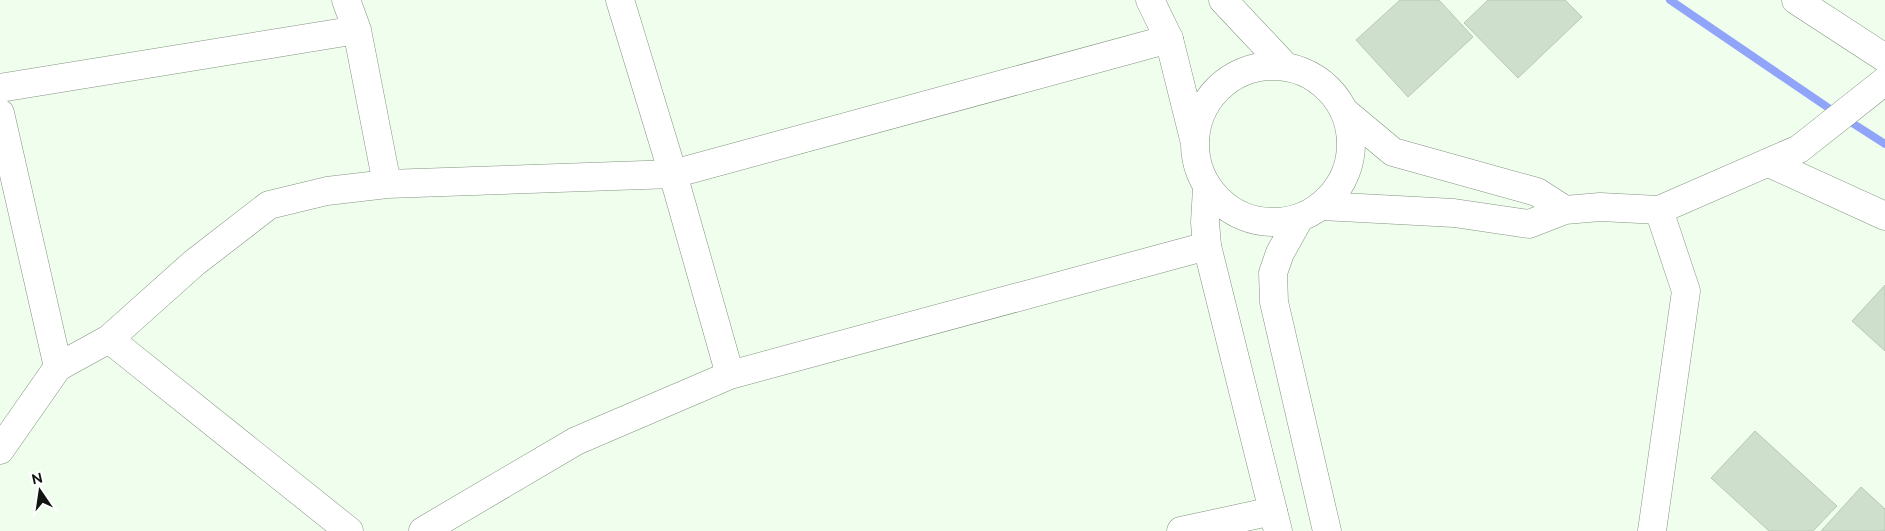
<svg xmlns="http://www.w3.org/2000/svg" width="1885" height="531" viewBox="0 0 1885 531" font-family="Raleway,sans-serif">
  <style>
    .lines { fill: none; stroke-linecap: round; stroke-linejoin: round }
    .stream { stroke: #90a4fa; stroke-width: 8 }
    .building { fill: #cee0cb; stroke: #b8c9b5 }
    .minor-casing { stroke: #839380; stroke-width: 29 }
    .tertiary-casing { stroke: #839380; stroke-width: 29 }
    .secondary-casing { stroke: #839380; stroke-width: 29 }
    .minor { stroke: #fff; stroke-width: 28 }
    .tertiary { stroke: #fff; stroke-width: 28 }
    .secondary { stroke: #fff; stroke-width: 28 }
  </style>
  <rect width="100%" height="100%" fill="#f0feee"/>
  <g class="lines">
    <path class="stream" d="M1670,0L1836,113
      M1846,119L1885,144"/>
  </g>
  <path class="building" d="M1400,0H1439L1473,37L1408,97L1356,40Z
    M1488,0H1565L1582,17L1518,78L1464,23Z
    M1885,285V351L1852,321Z
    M1755,431L1837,506L1813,531H1769L1711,478Z
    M1861,487L1885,509V531H1821Z"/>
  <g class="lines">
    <defs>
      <path id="minor" d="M346,0L357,30L387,184
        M620,0L673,174L730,375
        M0,88L357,30
        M0,113L58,367
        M1769,163L1885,216
        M109,339L349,531
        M0,450L58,367L109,339L194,263L269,205L327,191L387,184L673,174L1169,39
        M423,531L576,441L730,375L1207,246
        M1181,531L1273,511
        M1652,531L1686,291L1659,210"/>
      <path id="tertiary" d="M1796,0L1885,58
        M1345,112L1393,152L1537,192L1565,210L1600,207L1659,210L1799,149L1885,81
        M1322,206L1454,213L1529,224L1565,210"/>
      <path id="secondary" d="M1150,0L1169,39L1194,139
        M1223,0L1285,66
        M1195 144a78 78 0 1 1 156 0a78 78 0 1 1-156 0Z
        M1207,188L1205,222L1207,246L1278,531
        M1299,219L1280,253L1273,273L1274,302L1327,531"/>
    </defs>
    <use href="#minor" class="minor-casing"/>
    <use href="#tertiary" class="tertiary-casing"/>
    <use href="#secondary" class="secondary-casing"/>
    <use href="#minor" class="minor"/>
    <use href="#tertiary" class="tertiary"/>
    <use href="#secondary" class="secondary"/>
  </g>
  <g transform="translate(40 491) rotate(347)" stroke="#ffffff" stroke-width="4" paint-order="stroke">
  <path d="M0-4L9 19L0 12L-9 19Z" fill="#10160f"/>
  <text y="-8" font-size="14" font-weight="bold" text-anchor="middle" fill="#10160f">N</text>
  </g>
</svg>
